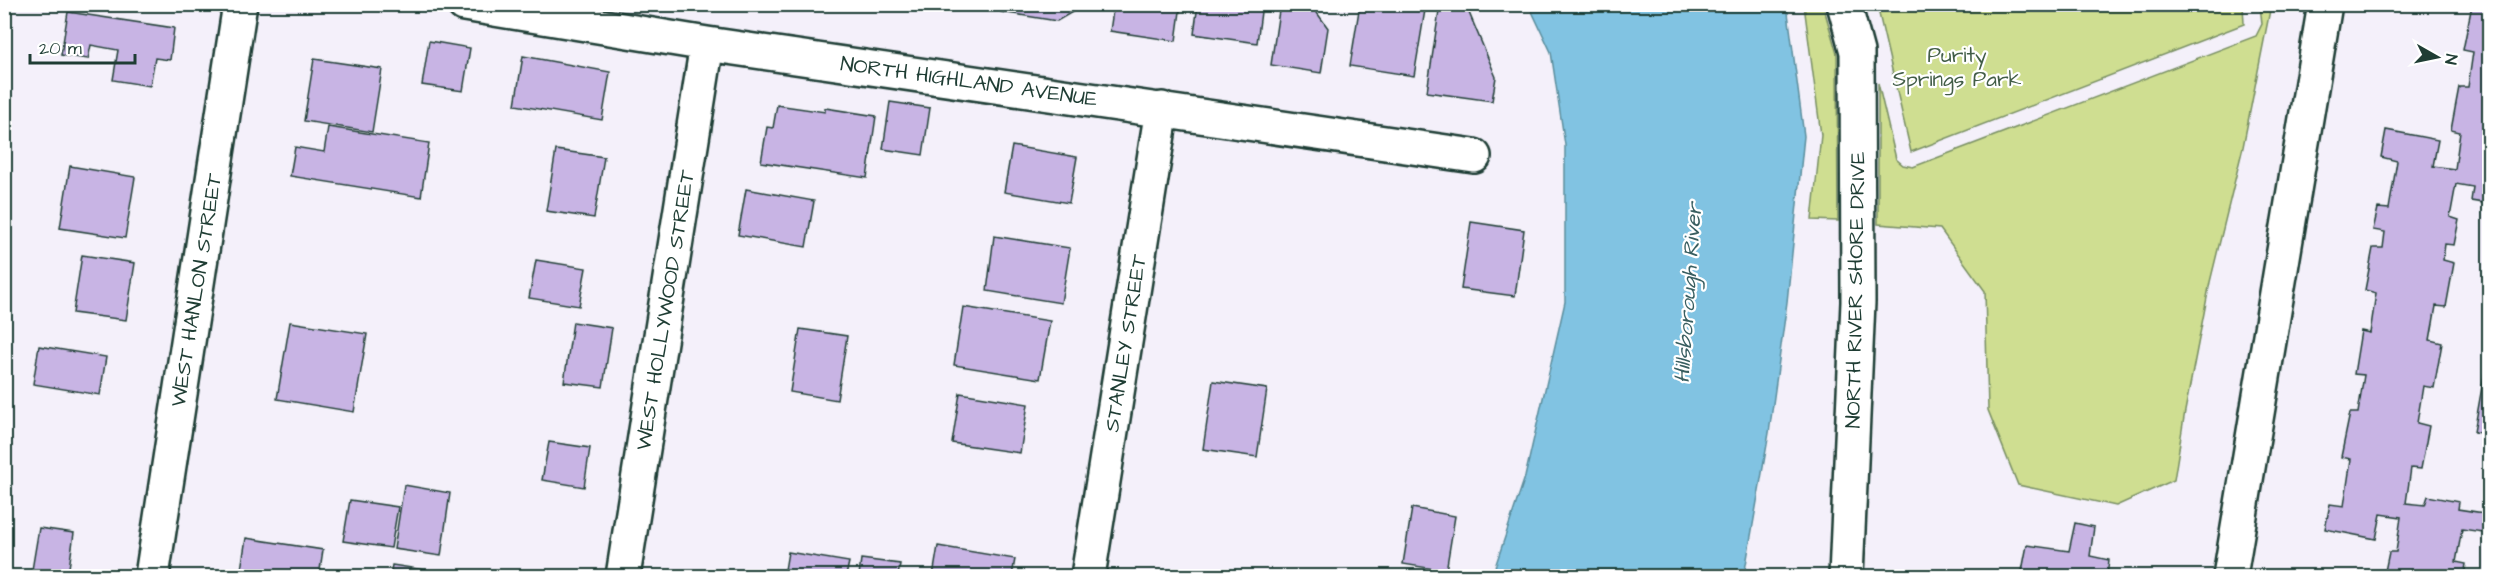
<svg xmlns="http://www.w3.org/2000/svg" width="2494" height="581" viewBox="0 0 2494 581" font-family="'Architects Daughter',sans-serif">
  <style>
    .green { fill: #cfde91; stroke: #778e62; stroke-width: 1.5 }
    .water { fill: #81c3e2; stroke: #5a8d9c; stroke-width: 1.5 }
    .building { fill: #c8b4e4; stroke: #1f3d34; stroke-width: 1.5 }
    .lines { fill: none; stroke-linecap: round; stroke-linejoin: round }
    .minor-casing { stroke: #1f3d34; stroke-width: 38 }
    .minor { stroke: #fff; stroke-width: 33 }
    .labels { text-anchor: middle; stroke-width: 4.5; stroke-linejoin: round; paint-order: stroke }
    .park-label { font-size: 21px; fill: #425d47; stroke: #fff }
    .street-label { font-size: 21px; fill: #1f3d34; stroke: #fff }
    .water-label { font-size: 22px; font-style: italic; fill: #385e60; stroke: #fff }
  </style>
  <rect width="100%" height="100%" fill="#f4f0fa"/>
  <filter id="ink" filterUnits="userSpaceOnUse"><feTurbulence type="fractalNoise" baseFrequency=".0167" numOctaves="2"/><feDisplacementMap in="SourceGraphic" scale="12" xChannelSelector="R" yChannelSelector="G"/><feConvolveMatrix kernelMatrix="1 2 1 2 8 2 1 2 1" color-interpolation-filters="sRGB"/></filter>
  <g filter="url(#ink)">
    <path class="green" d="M1804,5H1823L1837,54L1838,221L1812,220L1821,135Z
      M1877,5H2243L2244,24L1911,152Z
      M2260,5H2271L2243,147L2210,282L2185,411L2174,480L2116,506L2018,485L1988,410L1985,291L1940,229L1878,224V83L1896,159L1903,165L1913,167L2256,36L2262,24Z"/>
    <path class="water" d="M1529,5H1787L1804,136L1787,302L1769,433L1744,576H1492L1525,477L1565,302V145L1551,52Z"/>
    <path class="building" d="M1002,4H1086L1057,21L1001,12Z
      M1114,4H1181L1176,41L1110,31Z
      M1198,4H1262L1257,43L1194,34Z
      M1280,4L1312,6L1328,28L1321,73L1271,65Z
      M1360,4H1426L1414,76L1350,66Z
      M1440,4L1467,8L1496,77L1492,101L1427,92Z
      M2490,4V204L2471,201L2473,187L2456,184L2450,217L2459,220L2454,245L2445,244L2443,260L2454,263L2446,307L2436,306L2430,340L2442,343L2434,388L2423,386L2417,423L2429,426L2421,469L2411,468L2406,503L2425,505L2428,496L2459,502L2458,509L2490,514V533L2462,529L2456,562L2466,564L2464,576H2384L2389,552H2396L2401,517L2381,514L2376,539L2325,529L2330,504L2344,506L2351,459L2341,457L2350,413H2358L2364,375L2354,374L2361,331L2370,333L2376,293L2365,290L2373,248H2383L2385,232L2373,230L2378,208L2389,209L2397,161L2381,157L2386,130L2438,140L2433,166L2455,169L2460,132L2451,130L2459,87H2468L2473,52L2463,50L2472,5Z
      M68,12L174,28L170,60L155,58L150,86L113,80L118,50L91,45L88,59L61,55Z
      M429,41L470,48L463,91L422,85Z
      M523,56L610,72L602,120L515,105Z
      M314,59L382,69L372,132L304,121Z
      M890,102L930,108L923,155L883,149Z
      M777,105L825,112V108L876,116L867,178L761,162L767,127L773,128Z
      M328,127L429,143L421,197L290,176L295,147L324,152Z
      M1012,146L1077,157L1069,203L1004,192Z
      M556,150L604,157L594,218L546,211Z
      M70,166L135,177L125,238L60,228Z
      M746,189L814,201L806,247L738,235Z
      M1471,222L1524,230L1515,296L1461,289Z
      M994,236L1070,248L1061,303L987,291Z
      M82,255L135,263L126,320L73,313Z
      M536,260L586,268L579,306L529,298Z
      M963,307L1050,321L1040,379L954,365Z
      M290,322L367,334L354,412L277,399Z
      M573,322L612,328L603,387L564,382Z
      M800,329L847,336L837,400L790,392Z
      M2490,342V434L2474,432Z
      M39,346L106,357L100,395L33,384Z
      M1213,381L1267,389L1257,457L1203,449Z
      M960,393L1028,404L1020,453L952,443Z
      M549,442L590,448L584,487L542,480Z
      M404,485L450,493L441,556L394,549Z
      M350,500L398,507L391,548L343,541Z
      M1412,508L1455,516L1446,571L1403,564Z
      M2075,523L2094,527L2090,556L2109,560L2107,576H2021L2027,545L2069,551Z
      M39,528L74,533L68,575L32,570Z
      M246,538L323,550L319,576H240Z
      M938,546L1015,559L1012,576H933Z
      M788,552L849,562L846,576H784Z
      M861,559L900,564L898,576H859Z
      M392,565L432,571L431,576H390Z"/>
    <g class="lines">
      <defs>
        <path id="minor" d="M464,4L707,44L1474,156
          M1844,4L1857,52L1858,302L1846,576
          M152,576L240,4
          M623,576L707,44
          M1088,576L1162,109
          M2230,576L2325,4"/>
      </defs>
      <use href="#minor" class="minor-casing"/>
      <use href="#minor" class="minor"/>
    </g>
  </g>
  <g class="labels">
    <g class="park-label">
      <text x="1957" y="62">Purity<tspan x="1957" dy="24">Springs Park</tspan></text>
    </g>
    <g class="street-label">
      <text transform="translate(969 81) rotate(8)" y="7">NORTH HIGHLAND AVENUE</text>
      <text transform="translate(196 290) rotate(-81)" y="7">WEST HANLON STREET</text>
      <text transform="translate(1855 290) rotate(-89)" y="7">NORTH RIVER SHORE DRIVE</text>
      <text transform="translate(665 310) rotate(-81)" y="7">WEST HOLLYWOOD STREET</text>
      <text transform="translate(1125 343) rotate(-81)" y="7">STANLEY STREET</text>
    </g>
    <g class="water-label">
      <text transform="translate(1687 293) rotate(-86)" y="8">Hillsborough River</text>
    </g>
  </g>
  <rect width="2494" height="581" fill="none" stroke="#fff" stroke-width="24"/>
  <rect x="12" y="12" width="2470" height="557" fill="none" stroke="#1f3d34" stroke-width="2" filter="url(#ink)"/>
  <g transform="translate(2437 57) rotate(99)" stroke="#ffffff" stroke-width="4.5" paint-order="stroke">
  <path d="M0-4.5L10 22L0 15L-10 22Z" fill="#1f3d34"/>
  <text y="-9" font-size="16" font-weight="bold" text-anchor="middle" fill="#1f3d34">N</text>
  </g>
  <path d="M30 54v9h105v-9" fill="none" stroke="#1f3d34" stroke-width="3"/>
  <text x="39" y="54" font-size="18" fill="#1f3d34" stroke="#ffffff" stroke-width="4.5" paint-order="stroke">20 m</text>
</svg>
